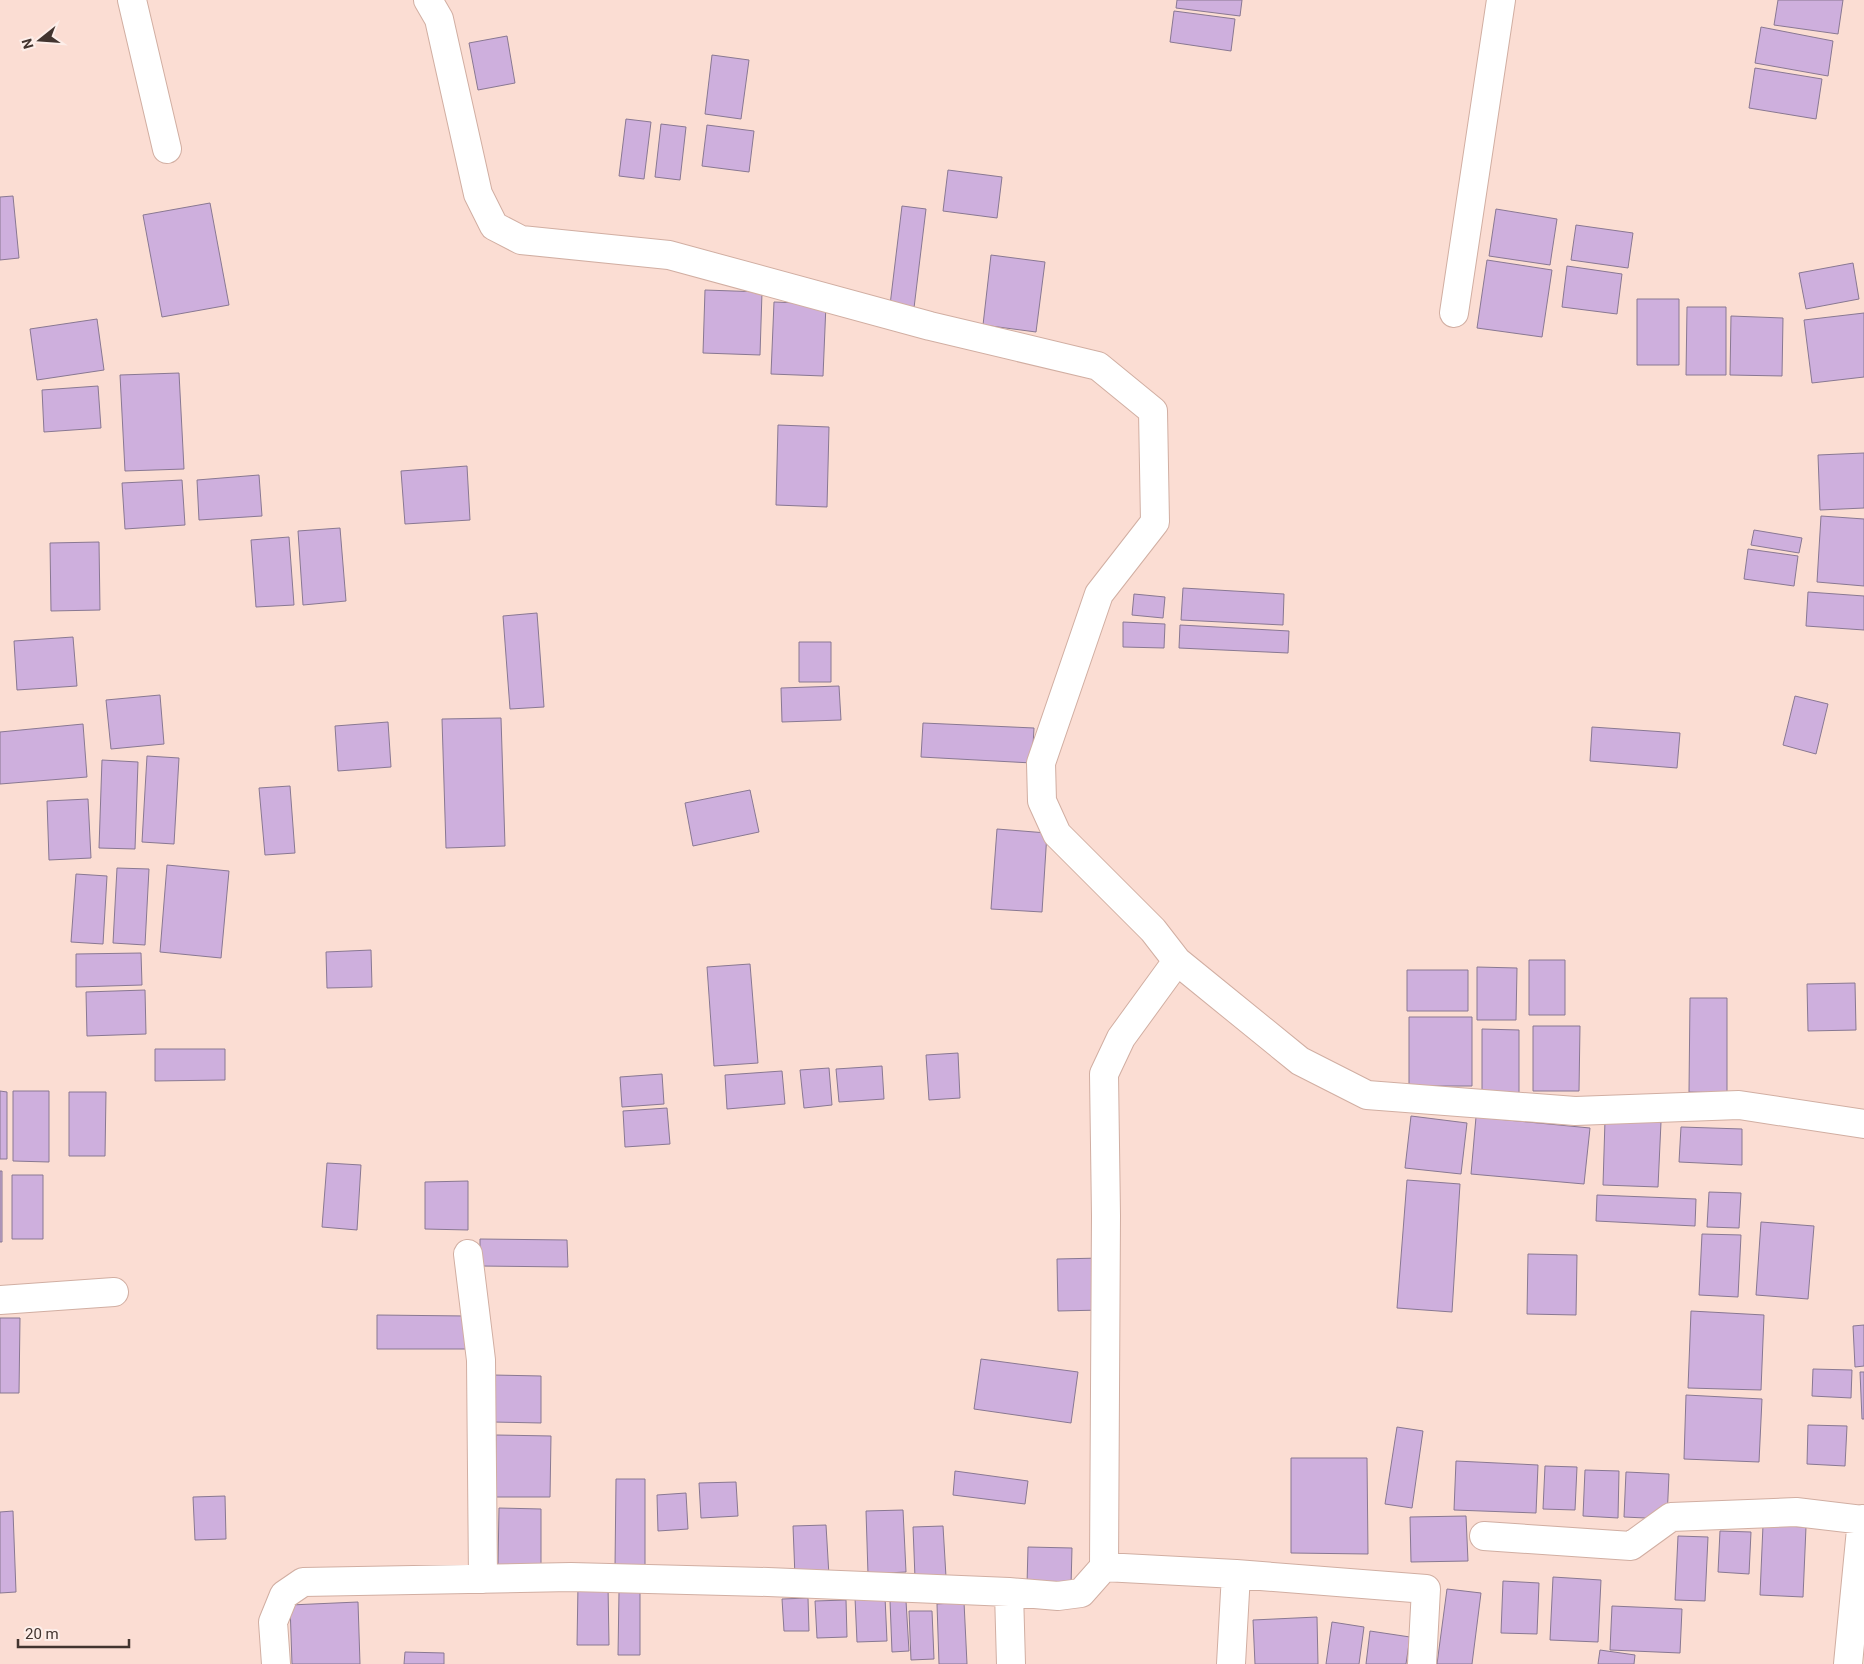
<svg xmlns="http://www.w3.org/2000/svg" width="1864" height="1664" viewBox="0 0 1864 1664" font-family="Roboto,sans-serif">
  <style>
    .building { fill: #ceafdd; stroke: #897892 }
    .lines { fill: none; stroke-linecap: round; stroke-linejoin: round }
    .street-casing { stroke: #d1aea2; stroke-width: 30 }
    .street { stroke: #fff; stroke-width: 28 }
  </style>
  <rect width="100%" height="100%" fill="#fbddd3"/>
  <path class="building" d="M1177,0H1242L1240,16L1176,8Z
    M1778,0H1843L1838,34L1774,25Z
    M1174,11L1235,19L1231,51L1170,42Z
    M1761,27L1833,41L1828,76L1755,63Z
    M507,36L515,83L478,90L469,43Z
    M712,55L749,60L741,119L705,114Z
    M1755,68L1822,79L1816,119L1749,108Z
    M626,119L651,122L644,179L619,176Z
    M661,124L686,127L680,180L655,177Z
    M707,125L754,131L749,172L702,166Z
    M948,170L1002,177L997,218L943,211Z
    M13,196L19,258L0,260V197Z
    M210,203L229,305L162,317L143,215Z
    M902,206L926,209L914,308L890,305Z
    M1496,209L1557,219L1550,265L1489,256Z
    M1576,225L1633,233L1628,268L1571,260Z
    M991,255L1045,262L1036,332L983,325Z
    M1487,260L1552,270L1542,337L1477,328Z
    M1853,263L1859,299L1806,309L1799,273Z
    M1567,266L1622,274L1617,314L1562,307Z
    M705,290L762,292L760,355L703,353Z
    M1637,299H1679V365H1637Z
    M774,302L826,304L823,376L771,374Z
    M1687,307H1726V375H1686Z
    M1864,313V377L1812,383L1804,320Z
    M1731,316L1783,318L1782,376L1730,375Z
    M97,319L104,370L37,380L30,329Z
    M179,373L184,469L125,471L120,375Z
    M98,386L101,428L44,432L42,390Z
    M778,425L829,427L827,507L776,505Z
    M1864,453V508L1820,510L1818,455Z
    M467,466L470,520L405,524L401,471Z
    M259,475L262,516L199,520L197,480Z
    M182,480L185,525L125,529L122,483Z
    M1821,516L1864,519V586L1817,582Z
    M340,528L346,601L303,605L298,531Z
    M1754,530L1802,538L1799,553L1751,545Z
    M289,537L294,605L256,607L251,540Z
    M99,542L100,610L51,611L50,543Z
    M1748,549L1798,556L1794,586L1744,579Z
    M1183,588L1284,594L1283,625L1181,620Z
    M1808,592L1864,596V630L1806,626Z
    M1134,594L1165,597L1163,618L1132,615Z
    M537,613L544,707L510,709L503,616Z
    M1123,622L1165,624L1164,648L1123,647Z
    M1180,625L1289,631L1288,653L1179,648Z
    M73,637L77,686L17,690L14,641Z
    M799,642H831V682H799Z
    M839,686L841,720L782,722L781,688Z
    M160,695L164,744L111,749L106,700Z
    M1795,696L1828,704L1816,754L1783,745Z
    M501,718L505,846L446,848L442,719Z
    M388,722L391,767L338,771L335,726Z
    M923,723L1034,728L1032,763L921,757Z
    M83,724L87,777L0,784V732Z
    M1592,727L1680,733L1677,768L1590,761Z
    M147,756L179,758L174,844L142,842Z
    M102,760L138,762L135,849L99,848Z
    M290,786L295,853L265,855L259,788Z
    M750,790L759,832L693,846L685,803Z
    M88,799L91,858L49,860L47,801Z
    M997,829L1047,833L1042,912L991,909Z
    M167,865L229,871L221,958L160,952Z
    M117,868L149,869L145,945L113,943Z
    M76,874L107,876L103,944L71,942Z
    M371,950L372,987L327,988L326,952Z
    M141,953L142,985L76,987V954Z
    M1529,960H1565V1015H1529Z
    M750,964L758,1063L714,1066L707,967Z
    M1477,967L1517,968L1516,1020H1477Z
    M1407,970H1468V1011H1407Z
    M1855,983L1856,1030L1808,1031L1807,984Z
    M145,990L146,1034L87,1036L86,992Z
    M1690,998H1727V1093L1689,1092Z
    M1409,1017H1472V1086H1409Z
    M1533,1026H1580L1579,1091H1533Z
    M1482,1029L1519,1030V1093H1482Z
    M155,1049H225V1080L155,1081Z
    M958,1053L960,1098L929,1100L926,1055Z
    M882,1066L884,1099L839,1102L836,1069Z
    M829,1068L832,1105L804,1108L800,1070Z
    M782,1071L785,1104L727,1109L725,1075Z
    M662,1074L664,1104L622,1107L620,1077Z
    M0,1091L7,1092V1159H0Z
    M13,1091H49V1162L13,1161Z
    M69,1092H106L105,1156H69Z
    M667,1108L670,1144L625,1147L623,1111Z
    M1411,1116L1467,1123L1461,1174L1405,1168Z
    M1476,1117L1590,1128L1584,1184L1471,1174Z
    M1605,1120L1661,1122L1658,1187L1603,1185Z
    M1681,1127L1742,1129V1165L1679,1162Z
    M327,1163L361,1165L357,1230L322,1227Z
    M0,1171H2V1242H0Z
    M12,1175H43V1239H12Z
    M1407,1180L1460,1184L1452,1312L1397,1308Z
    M468,1181V1230L425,1229V1182Z
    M1709,1192L1741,1193L1739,1228L1707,1227Z
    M1597,1195L1696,1199L1695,1226L1596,1221Z
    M1761,1222L1814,1226L1808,1299L1756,1295Z
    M1702,1234L1741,1235L1738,1297L1699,1295Z
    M480,1239L567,1240L568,1267L480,1266Z
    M1528,1254L1577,1255L1576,1315L1527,1314Z
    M1101,1258L1102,1310L1058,1311L1057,1259Z
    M1691,1311L1764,1315L1761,1390L1688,1388Z
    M377,1315L466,1316V1349H377Z
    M0,1318H20L19,1393H0Z
    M1864,1325V1366L1855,1367L1853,1326Z
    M981,1359L1078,1372L1071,1423L974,1409Z
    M1813,1369L1852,1370L1851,1398L1812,1396Z
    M1860,1372H1864V1419H1862Z
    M493,1375L541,1376V1423L493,1422Z
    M1686,1395L1762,1399L1759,1462L1684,1459Z
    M1808,1425L1847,1426L1845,1466L1807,1464Z
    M1397,1427L1423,1431L1412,1508L1385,1504Z
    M496,1435L551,1436L550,1497H495Z
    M1291,1458H1367L1368,1554L1291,1553Z
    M1456,1461L1538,1465L1536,1513L1454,1510Z
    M1545,1466L1577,1467L1575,1510L1543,1509Z
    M1585,1470L1619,1471L1618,1518L1583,1516Z
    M955,1471L1028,1481L1025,1504L953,1495Z
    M1626,1472L1669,1474L1667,1519L1624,1517Z
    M616,1479H645V1569L615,1568Z
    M736,1482L738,1516L701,1518L699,1483Z
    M686,1493L688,1529L658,1531L657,1495Z
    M225,1496L226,1539L195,1540L193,1497Z
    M499,1508L541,1509V1565H498Z
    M903,1510L906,1572L868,1574L866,1511Z
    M13,1511L16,1592L0,1593V1512Z
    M1466,1516L1468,1561L1411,1562L1410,1517Z
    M826,1525L829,1576L795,1577L793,1526Z
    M1763,1525L1806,1527L1803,1597L1760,1595Z
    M943,1526L946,1577L915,1578L913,1527Z
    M1720,1531L1751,1532L1749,1574L1718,1572Z
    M1678,1536L1708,1537L1705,1601L1675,1600Z
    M1028,1547L1072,1548L1071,1586L1027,1585Z
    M1553,1577L1601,1580L1598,1642L1550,1640Z
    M1503,1581L1539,1583L1537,1634L1501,1633Z
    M578,1585H608L609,1645H577Z
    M1447,1589L1481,1593L1472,1664H1437Z
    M619,1592H640V1655H618Z
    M885,1597L887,1641L857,1642L855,1598Z
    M808,1598L809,1631H784L782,1599Z
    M846,1600L847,1637L817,1638L815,1601Z
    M890,1601H906L909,1651L892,1652Z
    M358,1602L360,1664H292L290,1605Z
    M964,1602L967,1664H939L937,1604Z
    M1612,1606L1682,1609L1680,1653L1610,1650Z
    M909,1611H932L934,1659L911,1660Z
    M1317,1617L1318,1664H1255L1253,1620Z
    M1332,1622L1364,1627L1359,1664H1326Z
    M1370,1631L1410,1637L1406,1664H1366Z
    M1600,1650L1635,1655L1634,1664H1598Z
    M405,1652L444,1653V1664H404Z"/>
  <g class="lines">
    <defs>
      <path id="street" d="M132,0L167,149
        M428,0L439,19L478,194L494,226L521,240L669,255L930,326L1098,366L1153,411L1155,522L1099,594L1041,763L1042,801L1057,834L1153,930L1177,961L1121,1038L1104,1074L1106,1216L1104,1567L1236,1574L1231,1664
        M1454,313L1501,0
        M1177,961L1300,1061L1367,1095L1575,1111L1739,1105L1864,1124
        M468,1254L481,1360L483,1579
        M0,1300L114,1292
        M1484,1536L1631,1546L1671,1517L1796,1512L1864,1520
        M1236,1574L1426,1589L1422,1664
        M1009,1592L1011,1664
        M276,1664L273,1622L284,1595L303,1582L571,1577L768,1582L1009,1592L1058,1596L1081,1593L1104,1567
        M1848,1664L1862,1519"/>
    </defs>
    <use href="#street" class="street-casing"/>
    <use href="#street" class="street"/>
  </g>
  <g transform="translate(40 40) rotate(253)" stroke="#fdeee9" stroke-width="4" paint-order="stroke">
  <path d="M0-4L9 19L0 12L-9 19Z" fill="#42342f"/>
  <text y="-8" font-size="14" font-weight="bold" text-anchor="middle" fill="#42342f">N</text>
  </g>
  <path d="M18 1639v8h111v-8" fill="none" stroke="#42342f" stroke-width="2.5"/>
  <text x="25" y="1639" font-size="15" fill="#42342f" stroke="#fdeee9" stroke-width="4" paint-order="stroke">20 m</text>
</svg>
